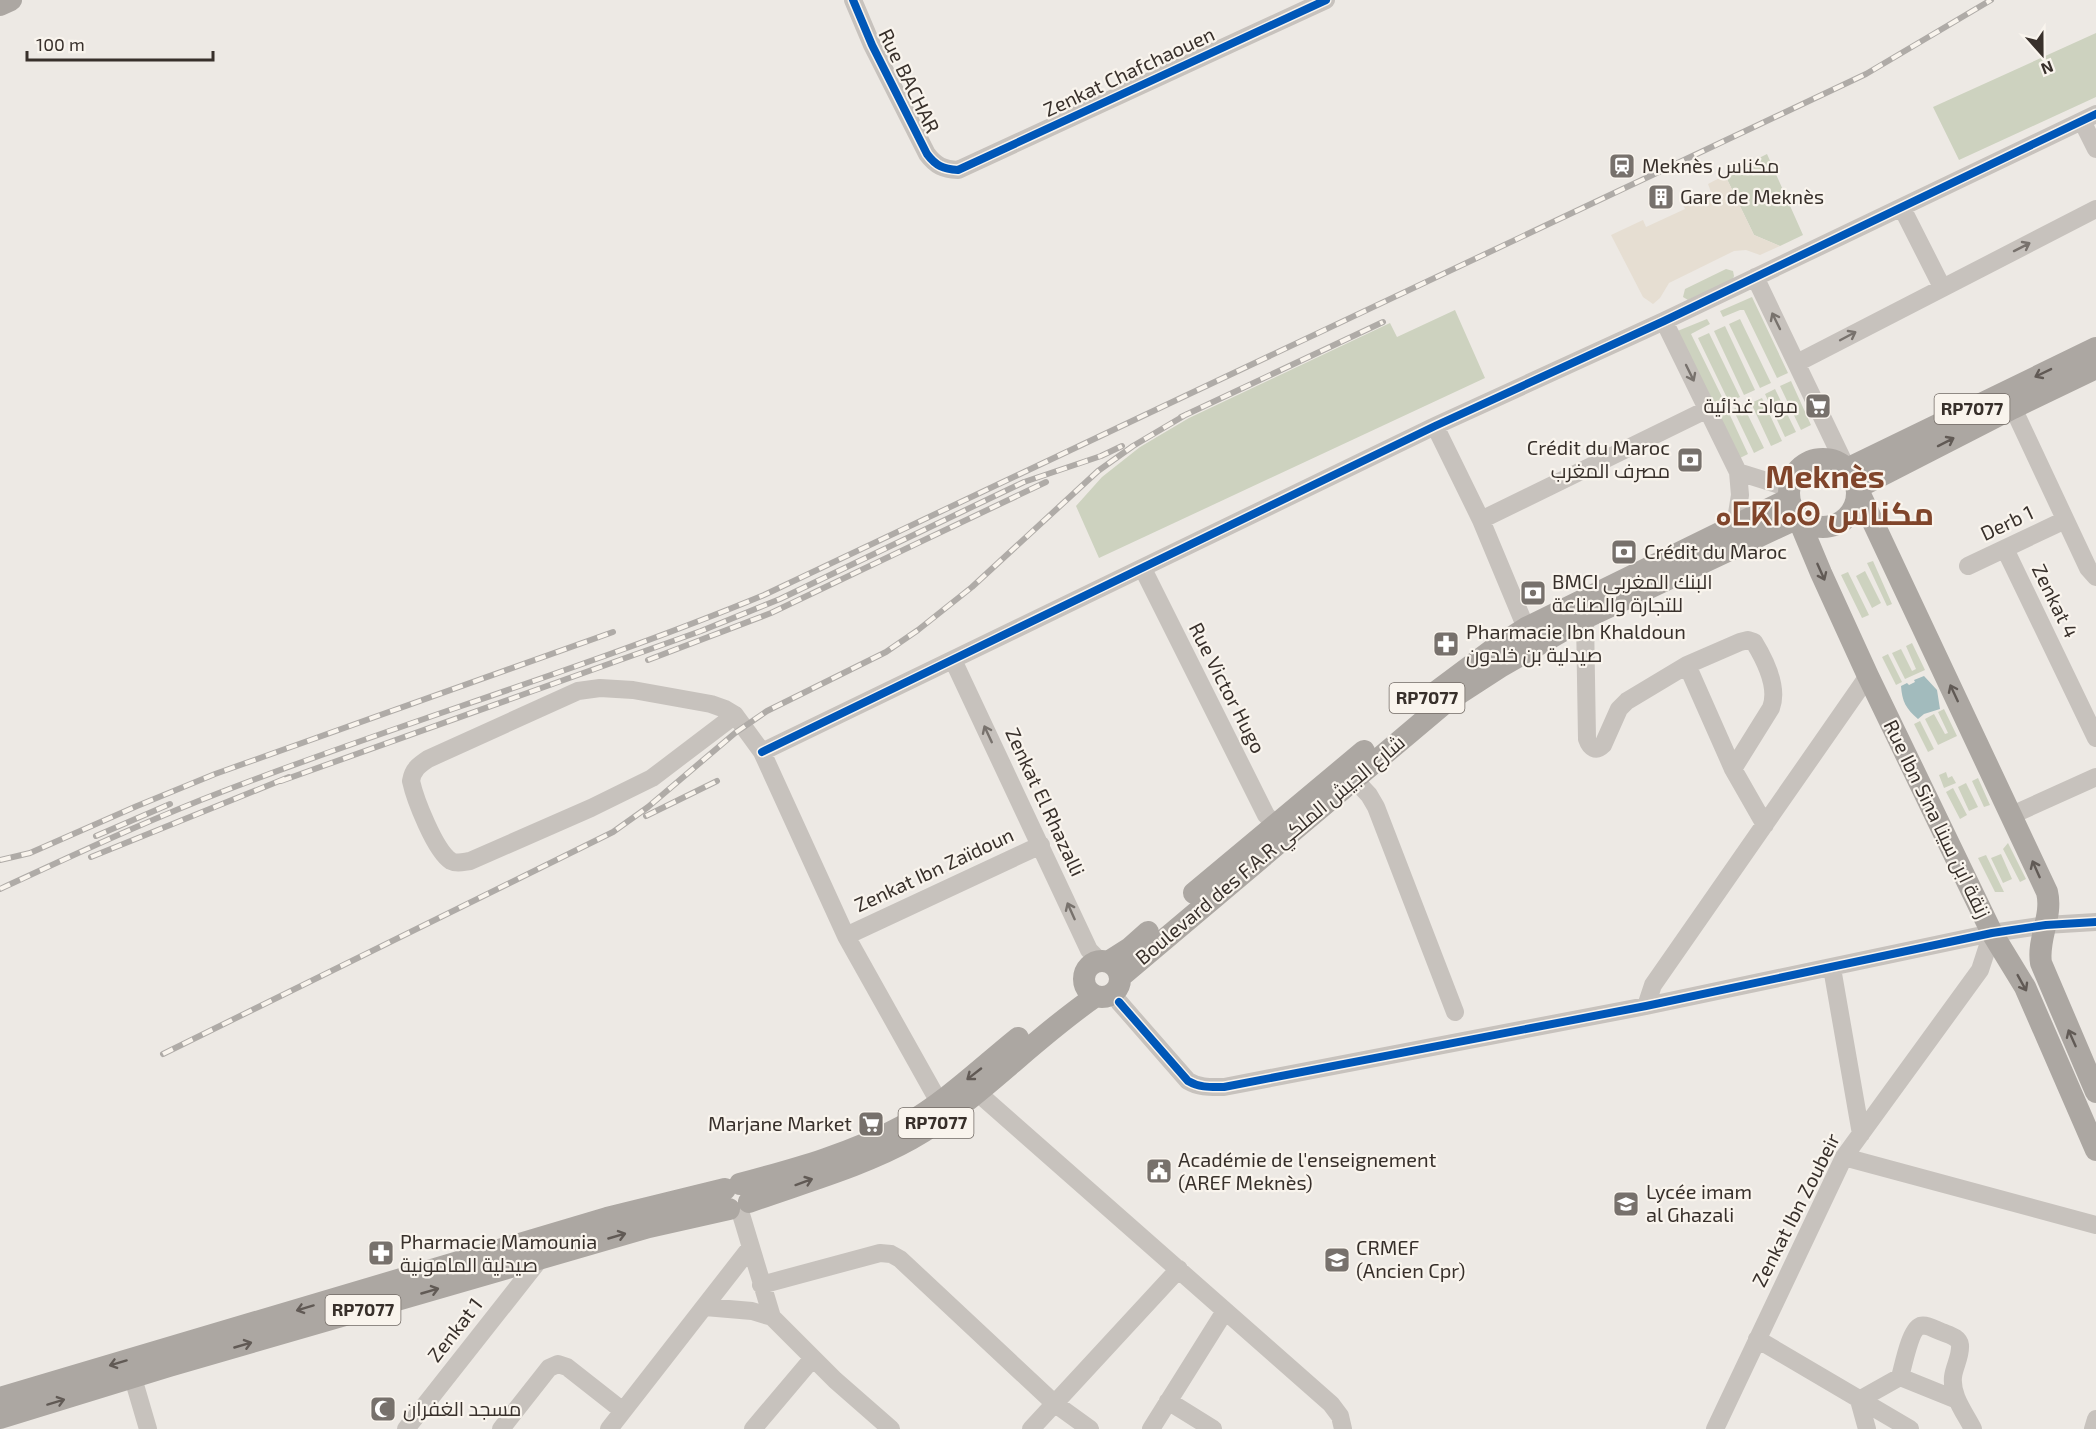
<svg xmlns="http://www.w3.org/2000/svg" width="2096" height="1429" viewBox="0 0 2096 1429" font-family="'Exo 2',Cairo,'Noto Sans Tifinagh',sans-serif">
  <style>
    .green { fill: #cdd2bf }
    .plaza { fill: #e6ded2 }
    .water { fill: #a2bbbd }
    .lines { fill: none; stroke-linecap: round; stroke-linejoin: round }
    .minor { stroke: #c7c2bd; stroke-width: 18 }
    .major { stroke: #aca7a2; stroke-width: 22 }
    .rail-casing { stroke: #afaba7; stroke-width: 6 }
    .rail { stroke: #f9f4ed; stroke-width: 4; stroke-dasharray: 11; stroke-linecap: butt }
    .cycleway-casing { stroke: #f9f4ed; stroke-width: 11 }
    .cycleway { stroke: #0057b8; stroke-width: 8 }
    .oneway { stroke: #78726d }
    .oneway2 { stroke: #615a55 }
    .labels { text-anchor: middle; stroke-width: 4.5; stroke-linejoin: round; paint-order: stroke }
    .shield { fill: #f9f4ed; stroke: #726b65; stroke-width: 1.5 }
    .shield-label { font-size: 18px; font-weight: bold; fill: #38302b }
    .street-label { font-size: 20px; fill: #38302b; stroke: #f9f4ed }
    .poi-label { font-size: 20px; fill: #38302b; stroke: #f9f4ed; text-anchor: start }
    .town-label { font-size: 32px; font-weight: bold; fill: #80452b; stroke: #f9f4ed }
  </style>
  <rect width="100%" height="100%" fill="#ede9e4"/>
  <path class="green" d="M2096,33V97L1959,160L1933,107Z
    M1767,154L1803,235L1780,246L1754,235L1725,175Z
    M1726,269L1733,271L1734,276L1733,279L1688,300L1683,297L1685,289Z
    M1752,297L1788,373L1777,378L1744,310H1740L1723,317L1720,311Z
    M1455,310L1485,378L1099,558L1076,506L1102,477L1140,447L1189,418L1390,323L1397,337Z
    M1707,319L1710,324L1691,334L1725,403L1712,409L1675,332Z
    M1740,319L1771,383L1760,388L1729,324Z
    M1725,326L1755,390L1744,395L1714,331Z
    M1709,333L1740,397L1729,402L1698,338Z
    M1791,381L1811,425L1801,430L1780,386Z
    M1775,389L1796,432L1785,437L1765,394Z
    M1762,398L1782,441L1771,446L1751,403Z
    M1743,405L1764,448L1754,453L1733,409Z
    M1728,411L1748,454L1738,459L1718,416Z
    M1873,561L1892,604L1887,606L1867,563Z
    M1865,571L1881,603L1872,608L1856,576Z
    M1848,572L1869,615L1862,618L1841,575Z
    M1912,643L1925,670L1905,679L1892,653L1901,649L1912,671L1916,669L1906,646Z
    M1888,654L1902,682L1896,685L1882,657Z
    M1944,709L1957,736L1938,745L1925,719L1934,714L1945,734L1948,733L1938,712Z
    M1920,721L1934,749L1928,752L1914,724Z
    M1946,772L1948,778L1952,776L1956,783L1944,788L1939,775Z
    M1978,778L1990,805L1984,807L1972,781Z
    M1966,783L1978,807L1969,811L1958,787Z
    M1953,788L1967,815L1960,819L1946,792Z
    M2008,843L2026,879L2020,882L2003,849Z
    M2001,854L2012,879L2003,883L1991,858Z
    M1986,855L2004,892H1995L1978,858Z"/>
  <path class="plaza" d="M1725,175L1754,235L1780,246L1760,255L1746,250L1734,251L1669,283L1660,298L1653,304L1643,297L1611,235L1643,220L1646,227L1685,209L1683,205L1711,192L1708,184Z"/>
  <path class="water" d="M1924,676L1937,690L1940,709L1924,714L1918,719C1906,709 1902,701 1901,686L1907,683L1909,685L1915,682L1914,680Z"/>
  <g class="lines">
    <path class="minor" d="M853,0L872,45L927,154C936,166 943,169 958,170L1326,0
      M2082,121L2096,149
      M1902,208L1942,287
      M1755,277L1847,469
      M1664,321L1738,472L1789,488
      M1797,363L2096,209
      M2013,408L2088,568L2096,577
      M1435,426L1481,520L1526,628
      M1481,520L1708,409
      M1735,526L1740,495L1738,472
      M2005,549L2096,738
      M1968,566L2065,520
      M1143,569L1266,815L1275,824
      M1585,618L1587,739C1590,748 1596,752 1603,745L1619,709L1627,701L1687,665L1740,642L1748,640L1754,642C1765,660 1779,687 1771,708L1733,769
      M953,660L1089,950L1100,961
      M1687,665L1733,769L1765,825
      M735,715L652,778L591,808L470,861C463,862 457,864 451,861C435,851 415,799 411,781C413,769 419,765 428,759L578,691L600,688L633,690L711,704L725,709L735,715L762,752L846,936L939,1102
      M762,752L1435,426L1664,321L2096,114
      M1354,779L1369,795L1376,807L1455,1012
      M2012,815L2096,777
      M846,936L1041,845
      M1832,968L1861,1134
      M1119,1002L1188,1081C1200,1088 1211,1087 1224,1087L1646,1006L1992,933L2046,925L2096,922
      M1646,1006L1653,985L1868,676
      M978,1093L1331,1404L1340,1416L1343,1429
      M1844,1157L2096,1225
      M740,1211L772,1317L835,1380L891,1429
      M761,1285L880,1253L891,1254L900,1259L1054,1403L1090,1429
      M705,1307L752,1311L772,1317
      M1757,1339L1910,1429
      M1900,1377L1957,1400
      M133,1378L148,1429
      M1168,1401L1213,1429
      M406,1429L540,1259
      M501,1429L549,1368L558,1364L567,1367L623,1411
      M609,1429L750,1248
      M753,1429L813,1358
      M1031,1429L1179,1269
      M1151,1429L1225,1311
      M1715,1429L1844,1157L1980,970L1992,933
      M1867,1429L1859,1400L1900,1377C1903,1367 1910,1330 1920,1326C1927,1324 1936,1330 1942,1332C1949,1335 1959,1337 1960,1345C1961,1356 1954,1367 1953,1377C1951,1396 1965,1413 1973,1429
      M2093,1429L2096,1419"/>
    <path class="major" d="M0,5L11,0
      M2096,368L2013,408L1857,488L2047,892C2053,916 2037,939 2041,963L2096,1092
      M1789 493a34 34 0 1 1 68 0a34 34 0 1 1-68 0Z
      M1847,469L2096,348
      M1429,697L1496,647L1526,628L1789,499
      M1194,893L1364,751
      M1084 979a18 18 0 1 1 36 0a18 18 0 1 1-36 0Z
      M1108,962L1130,948L1148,932
      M1120,977L1446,702L1500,667L1585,618L1798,518L1821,573L1868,676L1992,933L2025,987L2096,1150
      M740,1184C796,1169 854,1153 905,1125C946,1102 982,1067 1018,1038
      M749,1202C801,1183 863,1166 911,1139C979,1100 1031,1040 1096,996
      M0,1398L607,1218L725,1189
      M0,1418L169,1366L649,1227L729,1209"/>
    <defs>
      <path id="rail" d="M1181,417L1383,322
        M648,660L771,613L1046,482
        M281,781L701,631L780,599L1024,482L1101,456L1122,446
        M646,816L717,781
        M96,836L170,804
        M91,857L289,777
        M0,860L30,853L137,806L215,774L613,632
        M0,889C74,855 148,820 224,791C403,722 587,668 764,595L1866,74L1991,0
        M163,1054L613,832L648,807L735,733L767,711L886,652L918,630L972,587L1098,471L1133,446L1187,414"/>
    </defs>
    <use href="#rail" class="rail-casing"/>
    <use href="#rail" class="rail"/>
    <defs>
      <path id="cycleway" d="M853,0L872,45L927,154C936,166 943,169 958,170L1326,0
        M762,752L1435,426L1664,321L2096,114
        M1119,1002L1188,1081C1200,1088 1211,1087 1224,1087L1646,1006L1992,933L2046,925L2096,922"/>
    </defs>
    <use href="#cycleway" class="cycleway-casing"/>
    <use href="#cycleway" class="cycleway"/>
  </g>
  <defs><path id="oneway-shaft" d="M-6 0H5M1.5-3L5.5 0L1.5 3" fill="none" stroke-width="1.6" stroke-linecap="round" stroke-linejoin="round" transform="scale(1.5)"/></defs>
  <g class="oneway">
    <use href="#oneway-shaft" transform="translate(2022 247) rotate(-27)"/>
    <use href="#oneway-shaft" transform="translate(1776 321) rotate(-116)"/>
    <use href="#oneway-shaft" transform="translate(1848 336) rotate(-28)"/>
    <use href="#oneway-shaft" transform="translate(1690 373) rotate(64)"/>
    <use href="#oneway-shaft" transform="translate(988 734) rotate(-115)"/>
    <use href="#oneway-shaft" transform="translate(1071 911) rotate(-114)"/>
  </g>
  <g class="oneway2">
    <use href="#oneway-shaft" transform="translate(2043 373) rotate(154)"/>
    <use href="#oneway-shaft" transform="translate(1946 442) rotate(-27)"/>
    <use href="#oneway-shaft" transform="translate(1821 572) rotate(66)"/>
    <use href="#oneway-shaft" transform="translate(1954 693) rotate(-115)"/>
    <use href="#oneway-shaft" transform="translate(2036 869) rotate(-114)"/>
    <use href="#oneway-shaft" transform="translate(2022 983) rotate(61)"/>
    <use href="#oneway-shaft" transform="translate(2072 1038) rotate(-114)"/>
    <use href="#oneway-shaft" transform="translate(974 1074) rotate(142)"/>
    <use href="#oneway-shaft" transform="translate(804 1182) rotate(-20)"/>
    <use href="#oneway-shaft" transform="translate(617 1236) rotate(-16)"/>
    <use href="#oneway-shaft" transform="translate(430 1291) rotate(-16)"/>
    <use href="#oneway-shaft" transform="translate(305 1308) rotate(163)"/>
    <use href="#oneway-shaft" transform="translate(243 1345) rotate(-16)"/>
    <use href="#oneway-shaft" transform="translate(118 1363) rotate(163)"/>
    <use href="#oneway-shaft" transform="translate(56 1402) rotate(-17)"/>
  </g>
  <defs>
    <symbol id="station-square" viewBox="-11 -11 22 22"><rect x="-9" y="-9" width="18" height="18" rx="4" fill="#77716c" stroke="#f9f4ed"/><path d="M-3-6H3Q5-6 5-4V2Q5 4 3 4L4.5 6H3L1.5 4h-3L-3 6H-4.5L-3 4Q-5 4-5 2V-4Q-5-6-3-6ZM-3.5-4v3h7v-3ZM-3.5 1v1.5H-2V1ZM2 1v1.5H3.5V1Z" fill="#fff"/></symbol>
    <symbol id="building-square" viewBox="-11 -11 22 22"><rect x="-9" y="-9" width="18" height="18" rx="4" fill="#77716c" stroke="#f9f4ed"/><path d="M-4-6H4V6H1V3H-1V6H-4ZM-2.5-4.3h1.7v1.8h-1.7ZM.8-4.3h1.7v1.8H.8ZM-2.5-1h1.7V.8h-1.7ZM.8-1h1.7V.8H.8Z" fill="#fff"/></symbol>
    <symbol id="supermarket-square" viewBox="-11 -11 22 22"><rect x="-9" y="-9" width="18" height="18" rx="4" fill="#77716c" stroke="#f9f4ed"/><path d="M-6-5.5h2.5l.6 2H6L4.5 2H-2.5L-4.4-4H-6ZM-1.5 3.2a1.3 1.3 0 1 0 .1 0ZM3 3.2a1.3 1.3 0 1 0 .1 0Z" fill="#fff"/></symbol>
    <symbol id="bank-square" viewBox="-11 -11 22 22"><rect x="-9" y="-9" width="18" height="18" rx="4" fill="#77716c" stroke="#f9f4ed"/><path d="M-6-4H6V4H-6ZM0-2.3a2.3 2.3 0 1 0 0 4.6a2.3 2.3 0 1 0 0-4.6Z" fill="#fff"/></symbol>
    <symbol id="pharmacy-square" viewBox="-11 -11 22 22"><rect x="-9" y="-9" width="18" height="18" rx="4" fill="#77716c" stroke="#f9f4ed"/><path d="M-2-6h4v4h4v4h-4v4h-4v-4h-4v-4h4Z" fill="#fff"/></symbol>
    <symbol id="civic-square" viewBox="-11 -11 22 22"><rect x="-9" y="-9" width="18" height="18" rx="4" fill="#77716c" stroke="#f9f4ed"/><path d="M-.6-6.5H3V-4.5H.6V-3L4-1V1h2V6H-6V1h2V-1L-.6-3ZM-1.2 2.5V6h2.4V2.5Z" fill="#fff"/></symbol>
    <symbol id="university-square" viewBox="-11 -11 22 22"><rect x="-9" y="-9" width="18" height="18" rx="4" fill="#77716c" stroke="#f9f4ed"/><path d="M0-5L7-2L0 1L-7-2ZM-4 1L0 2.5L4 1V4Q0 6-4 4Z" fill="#fff"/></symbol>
    <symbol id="mosque-square" viewBox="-11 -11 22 22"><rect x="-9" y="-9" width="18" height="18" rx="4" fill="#77716c" stroke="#f9f4ed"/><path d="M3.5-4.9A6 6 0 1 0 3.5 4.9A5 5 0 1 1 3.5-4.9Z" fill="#fff"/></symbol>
  </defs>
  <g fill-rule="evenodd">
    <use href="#station-square" x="1607" y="151" width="30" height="30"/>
    <use href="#building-square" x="1646" y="182" width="30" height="30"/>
    <use href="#supermarket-square" x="1803" y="391" width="30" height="30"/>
    <use href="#bank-square" x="1675" y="445" width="30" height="30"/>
    <use href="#bank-square" x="1609" y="537" width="30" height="30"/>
    <use href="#bank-square" x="1518" y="578" width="30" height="30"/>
    <use href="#pharmacy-square" x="1431" y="629" width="30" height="30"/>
    <use href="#supermarket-square" x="856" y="1109" width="30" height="30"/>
    <use href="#civic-square" x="1144" y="1156" width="30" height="30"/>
    <use href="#university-square" x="1611" y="1189" width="30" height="30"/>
    <use href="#pharmacy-square" x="366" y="1238" width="30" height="30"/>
    <use href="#university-square" x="1322" y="1245" width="30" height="30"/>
    <use href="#mosque-square" x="368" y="1394" width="30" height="30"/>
  </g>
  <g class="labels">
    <g class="shield">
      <rect x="1934.5" y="394" width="75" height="30" rx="4.5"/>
      <rect x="1389.5" y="683" width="75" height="30" rx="4.5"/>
      <rect x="898.5" y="1108" width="75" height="30" rx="4.5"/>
      <rect x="325.5" y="1295" width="75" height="30" rx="4.5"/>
    </g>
    <g class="shield-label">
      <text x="1972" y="415">RP7077</text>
      <text x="1427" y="704">RP7077</text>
      <text x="936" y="1129">RP7077</text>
      <text x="363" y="1316">RP7077</text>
    </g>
    <g class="street-label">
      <text transform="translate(1129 72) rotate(-25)" y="7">Zenkat Chafchaouen</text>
      <text transform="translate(909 81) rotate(64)" y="7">Rue BACHAR</text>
      <text transform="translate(2007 523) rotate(-25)" y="7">Derb 1</text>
      <text transform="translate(2055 601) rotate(64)" y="7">Zenkat 4</text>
      <text transform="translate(1227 688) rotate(63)" y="7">Rue Victor Hugo</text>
      <text transform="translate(1045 802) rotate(65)" y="7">Zenkat El Rhazalli</text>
      <text transform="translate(1937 819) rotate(64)" y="7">Rue Ibn Sina زنقة ابن سينا</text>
      <text transform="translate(1270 850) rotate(-40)" y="7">Boulevard des F.A.R شارع الجيش الملكي</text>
      <text transform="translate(934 870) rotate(-25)" y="7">Zenkat Ibn Zaïdoun</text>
      <text transform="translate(1796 1210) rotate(-63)" y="7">Zenkat Ibn Zoubeir</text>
      <text transform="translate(455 1330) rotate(-52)" y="7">Zenkat 1</text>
    </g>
    <g class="poi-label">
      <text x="1642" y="173">Meknès مكناس</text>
      <text x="1680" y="204">Gare de Meknès</text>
      <text x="1798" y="413" text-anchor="end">مواد غذائية</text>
      <text x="1670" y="455" text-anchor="end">Crédit du Maroc<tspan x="1670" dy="23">مصرف المغرب</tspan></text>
      <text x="1644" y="559">Crédit du Maroc</text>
      <text x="1552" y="589">BMCI البنك المغربي<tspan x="1552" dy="23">للتجارة والصناعة</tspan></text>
      <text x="1466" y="639">Pharmacie Ibn Khaldoun<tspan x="1466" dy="23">صيدلية بن خلدون</tspan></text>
      <text x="852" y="1131" text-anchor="end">Marjane Market</text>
      <text x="1178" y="1167">Académie de l'enseignement<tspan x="1178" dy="23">(AREF Meknès)</tspan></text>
      <text x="1646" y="1199">Lycée imam<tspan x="1646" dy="23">al Ghazali</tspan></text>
      <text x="400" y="1249">Pharmacie Mamounia<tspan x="400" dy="23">صيدلية المامونية</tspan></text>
      <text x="1356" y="1255">CRMEF<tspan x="1356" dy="23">(Ancien Cpr)</tspan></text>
      <text x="403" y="1416">مسجد الغفران</text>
    </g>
    <g class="town-label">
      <text x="1825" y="488">Meknès<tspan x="1825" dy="37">ⴰⵎⴽⵏⴰⵙ مكناس</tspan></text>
    </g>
  </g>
  <g transform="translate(2042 54) rotate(159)" stroke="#f9f4ed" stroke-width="4.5" paint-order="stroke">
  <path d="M0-4.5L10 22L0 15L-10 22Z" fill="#38302b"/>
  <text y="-9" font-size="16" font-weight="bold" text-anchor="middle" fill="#38302b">N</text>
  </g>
  <path d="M27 51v9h186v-9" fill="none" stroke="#38302b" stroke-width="3"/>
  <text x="36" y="51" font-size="18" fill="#38302b" stroke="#f9f4ed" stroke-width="4.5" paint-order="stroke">100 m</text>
</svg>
